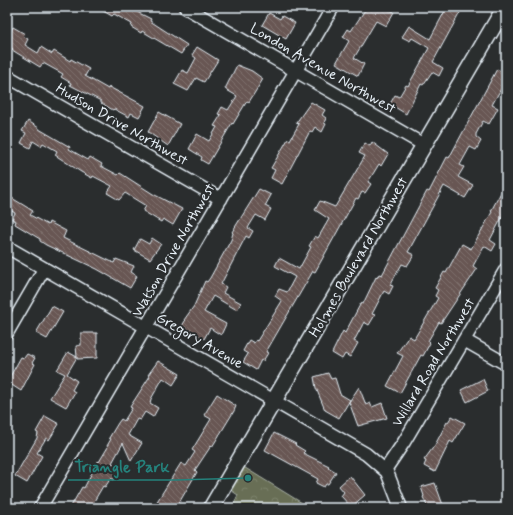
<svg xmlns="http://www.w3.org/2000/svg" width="513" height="515" viewBox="0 0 513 515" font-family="Mynerve,sans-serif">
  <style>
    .park { fill: url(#park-crowns); stroke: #a8b0a6 }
    .building { fill: url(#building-back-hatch); stroke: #e8f1f8 }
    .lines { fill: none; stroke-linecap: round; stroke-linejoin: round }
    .minor-casing { stroke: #e8f1f8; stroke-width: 15 }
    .tertiary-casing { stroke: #e8f1f8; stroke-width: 18 }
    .minor { stroke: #2a2d2e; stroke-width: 12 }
    .tertiary { stroke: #2a2d2e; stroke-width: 15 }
    .labels { text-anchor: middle; stroke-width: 4; stroke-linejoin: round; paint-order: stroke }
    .street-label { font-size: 15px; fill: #e8f1f8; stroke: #2a2d2e }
    .leader { fill: none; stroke: #25827c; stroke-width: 1.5 }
    .callout-dot { fill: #25827c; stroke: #2a2d2e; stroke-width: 1.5 }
    .callout-label { font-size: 16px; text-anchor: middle; font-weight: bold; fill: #25827c; stroke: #2a2d2e; stroke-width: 4; stroke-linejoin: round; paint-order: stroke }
  </style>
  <defs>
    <pattern id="park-crowns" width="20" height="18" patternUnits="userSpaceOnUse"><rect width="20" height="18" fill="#676e54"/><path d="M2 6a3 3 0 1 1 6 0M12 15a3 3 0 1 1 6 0" fill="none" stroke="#7d836d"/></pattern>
    <pattern id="building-back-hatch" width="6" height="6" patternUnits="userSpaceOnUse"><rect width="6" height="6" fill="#685652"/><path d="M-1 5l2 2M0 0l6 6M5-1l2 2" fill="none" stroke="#7e6f6c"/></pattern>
  </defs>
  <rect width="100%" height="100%" fill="#2a2d2e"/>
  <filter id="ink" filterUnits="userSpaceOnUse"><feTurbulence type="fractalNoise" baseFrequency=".025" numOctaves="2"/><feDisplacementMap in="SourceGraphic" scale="8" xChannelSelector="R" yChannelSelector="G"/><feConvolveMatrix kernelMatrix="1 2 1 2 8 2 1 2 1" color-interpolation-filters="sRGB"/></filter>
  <g filter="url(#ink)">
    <path class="park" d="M242,466L302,503L308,508H232L238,495L229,489Z"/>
    <path class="building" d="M96,7H127L151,19L150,21L187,45L181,54L142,31L141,33L131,27L132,24L114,14L112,16Z
      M367,7H385L394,12L386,26L376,21L354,58L364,64L358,76L336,63L349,41L343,37L348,29L351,31Z
      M447,7H463L433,62L443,68L439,76L432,72L423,85L421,84L406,114L390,104L395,95L399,97L406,85L408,86L429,48L412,38L410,41L402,37L409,26L430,39Z
      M269,13L280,19L282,16L295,23L286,39L262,25Z
      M13,27L25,34L23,36L28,39L25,45L38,53L41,47L52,54L54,51L70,61L71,59L89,69L85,76L108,89L109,87L145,106L139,117L131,113L129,117L114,109L113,110L101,103V101L70,85L71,83L61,77L63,74L43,63L40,67L12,50L13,49L7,46V37Z
      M197,47L218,60L204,82L196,78L188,91L174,84L182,70L188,73L196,58L192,55Z
      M506,60V89L502,87L492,105L498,108L489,124L483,121L476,134V137L481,141L476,150L470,147L460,165L464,167L458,177L473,185L465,198L444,186L408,252L414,255L407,266L402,264L390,285L393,286L389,294L384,291L372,314L375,315L369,325L364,322L354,341L358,343L350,357L345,354L342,359L332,353L343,331L345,333L361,303L363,304L376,277L377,278L379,274L382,275L427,191L429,192L447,157L449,158L497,69L500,71Z
      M237,65L252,71L263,79L249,102L247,101L233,124L232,123L208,164L201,160L202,157L189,149L197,134L209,141L217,127L214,126L221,115L218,114L222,107L228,110L237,96L225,89Z
      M311,102L325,110L322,115L326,118L324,123L326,124L322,132L315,127L312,132L310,131L282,184L271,178L275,170L271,168L288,139L290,140L299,124L296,123Z
      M159,112L180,124L168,146L148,132Z
      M28,121L39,128V129L70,147L69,149L88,160L90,157L102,164L101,166L118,175L120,173L153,194L182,209L173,225L163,219L161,222L143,211L146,206L125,193L119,200L107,193L112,186L93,176L92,178L81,172L55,155L57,151L43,143L41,146L33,141L30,148L21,143L26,133L22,131Z
      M372,142L388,154L381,166L379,164L368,182L371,184L365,193L362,192L358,199L356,198L315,272L313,271L266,352L268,353L263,361L261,360L256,370L243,362L248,354L243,351L249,340L254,343L256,340L257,341L274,314L282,301L275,296L279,289L287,292L295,277L275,266L279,258L299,269L311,247L309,246L315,236L318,238L329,219L315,210L320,201L335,207L365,156L359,153L365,143L370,146Z
      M506,183V210L490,240L496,244L492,251L484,246L473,266L477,269L441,323L439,322L428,341L430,343L423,356L421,355L400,393L387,386L403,356L397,353L409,336L414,339L438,298L435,296L438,290L435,288L444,272L446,273L462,244L471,249L492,212L491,211Z
      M259,189L271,195L265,206L271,209L265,220L256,215L248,228L253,231L249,238L246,236L221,284L226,287L223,293L241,303L237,310L213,296L204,312L226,324L221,335L210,328L204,339L182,326L185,321L184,320L194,306L205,281L207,282L210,278L231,240L233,233L232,232Z
      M7,195L33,211L30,215L48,225L49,222L66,231L63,238L114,263L116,259L134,266L131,272L137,276L130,288L97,269L46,245L40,241V239L15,224L16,221L12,219L15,213L10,210L7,216Z
      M152,238L161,244L150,259L134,250L140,239L149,244Z
      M52,306L63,312L47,339L36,333Z
      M81,333H97V358L77,359V357L67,374L77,381L72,390L75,392L66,407L50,398L65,374L57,370L68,352L77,357L76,346L81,345Z
      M27,354L35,358L32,363L35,364L21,391L7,382L21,357L24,358Z
      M158,361L180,374L173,385L163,378L151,399L150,403L158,408L153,417L145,412L140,420L137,419L128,435L142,443L131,461L123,443L112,463L117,466L114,470L118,472L114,480L111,478L105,487L103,486L90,508H70L82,487L84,488L98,461L99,462L108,447L107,446L111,439L109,438L118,423L121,419L124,421L132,408L130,407L150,376L148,375Z
      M328,373L331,379L335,378L340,394L350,400L339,418L325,410L316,388L314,377Z
      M483,379L488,391L467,402L461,390Z
      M359,387L366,405L370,403L372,407L382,403L387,418L358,426L349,402Z
      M217,394L236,406L234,411L212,447L211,446L195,470L197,472L176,508H153L181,463L186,466L195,452L192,450L211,419L204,415Z
      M45,416L59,424L49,440L46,438L37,453L42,456L27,483L15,476L37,438L38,433L36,432Z
      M452,416L465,423L453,443L450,441L435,472L424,466L426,461L424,460L435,445L447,422H448Z
      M274,433L296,444L295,445L305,451L303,453L329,466L328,467L336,472L328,484H326L324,487L316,483L318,479L265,450Z
      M350,476L365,495L351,507L341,496L344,492L339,486Z
      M435,483L443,505L428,508L423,497L424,496L421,487Z"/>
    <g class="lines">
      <defs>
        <path id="minor" d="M185,7L424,145
          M7,76L221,199
          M7,247L366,454L387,472L401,508
          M7,333L44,269
          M464,340L506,364
          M385,470L404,442L506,269
          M40,508L333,7"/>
        <path id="tertiary" d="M211,508L505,7"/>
      </defs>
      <use href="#minor" class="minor-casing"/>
      <use href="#tertiary" class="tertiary-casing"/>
      <use href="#minor" class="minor"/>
      <use href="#tertiary" class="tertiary"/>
    </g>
  </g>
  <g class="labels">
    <g class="street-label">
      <text transform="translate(323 68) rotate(30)" y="5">London Avenue Northwest</text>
      <text transform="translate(122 124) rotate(30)" y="5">Hudson Drive Northwest</text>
      <text transform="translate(173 250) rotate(-60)" y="5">Watson Drive Northwest</text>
      <text transform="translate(358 257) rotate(-60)" y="5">Holmes Boulevard Northwest</text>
      <text transform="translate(200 340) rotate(30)" y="5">Gregory Avenue</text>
      <text transform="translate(433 362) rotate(-59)" y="5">Willard Road Northwest</text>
    </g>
  </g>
  <path class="leader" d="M248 478L176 480H68"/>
  <circle class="callout-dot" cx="248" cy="478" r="4"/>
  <g class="callout-label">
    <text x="122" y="472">Triangle Park</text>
  </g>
  <rect width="513" height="515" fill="none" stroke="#2a2d2e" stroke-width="24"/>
  <rect x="12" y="12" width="489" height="491" fill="none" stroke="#e8f1f8" stroke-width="1.5" filter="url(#ink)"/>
</svg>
